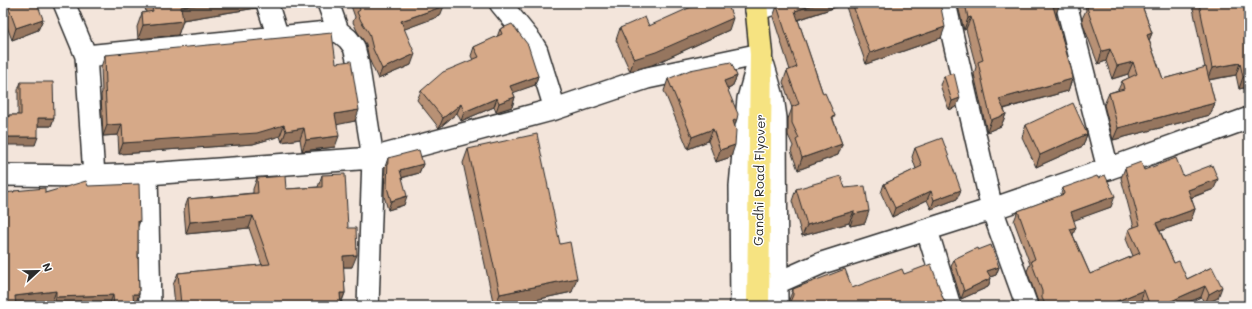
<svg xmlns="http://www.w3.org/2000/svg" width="1252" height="309" viewBox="0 0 1252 309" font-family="Mali,sans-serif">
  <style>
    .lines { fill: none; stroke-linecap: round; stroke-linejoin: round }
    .minor-casing { stroke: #2b2b2b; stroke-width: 24 }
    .major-casing { stroke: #2b2b2b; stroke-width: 25 }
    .minor { stroke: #fff; stroke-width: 21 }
    .major { stroke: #f6e381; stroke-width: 22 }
    .wall { fill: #b89175; stroke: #2b2b2b }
    .shaded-wall { fill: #96765f; stroke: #2b2b2b }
    .building { fill: #d6a988; stroke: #2b2b2b }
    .labels { text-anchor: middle; stroke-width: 3; stroke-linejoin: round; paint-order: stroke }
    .street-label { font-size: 13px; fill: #2b2b2b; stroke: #fff }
  </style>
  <rect width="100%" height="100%" fill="#f3e5db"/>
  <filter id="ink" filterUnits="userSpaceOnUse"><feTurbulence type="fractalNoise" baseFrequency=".025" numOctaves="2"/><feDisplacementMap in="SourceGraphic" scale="8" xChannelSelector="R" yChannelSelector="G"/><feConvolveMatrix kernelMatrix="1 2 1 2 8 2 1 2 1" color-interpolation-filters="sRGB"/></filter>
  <g filter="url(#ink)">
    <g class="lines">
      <defs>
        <path id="minor" d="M64,3L86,56L94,176
          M267,3L278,37
          M328,3L338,31
          M500,3L531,41L537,51L555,109
          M945,3L992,209L1027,306
          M1066,3L1108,169
          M756,10L776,3
          M86,56L338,31L348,39L354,47L358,63L373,158L368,306
          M764,66L773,97L776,118L777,306
          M147,174L150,306
          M3,175L94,176L147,174L373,158L555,109L647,78L761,54
          M927,230L950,306
          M777,283L822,263L992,209L1122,164L1249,118
          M741,306L740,186L748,99L757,66"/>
        <path id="major" d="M756,3L761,54L758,306"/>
      </defs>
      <use href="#minor" class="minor-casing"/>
      <use href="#major" class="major-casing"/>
      <use href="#minor" class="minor"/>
      <use href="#major" class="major"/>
    </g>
    <path class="wall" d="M3,3H22L23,5L43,19L38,30L12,40L3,16Z
      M144,3H258L256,8L183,20L178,35L138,39L137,27L142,13L146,12Z
      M350,3H443L440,16L404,29L411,65L378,79L369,59L366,44L357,31L353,22L355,17Z
      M784,3H940L941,38L866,64L845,4L798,20L823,94L835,116L833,119L842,144L838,155L798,170L791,151L793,146L788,135V119L792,108L783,82L787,71L790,70L773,17L777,6Z
      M959,3H1059L1056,15L1072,79L1068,91L1004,109L1006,114L1001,126L987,132L974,74L976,67L966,29L964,30L958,6Z
      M1084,3H1141L1152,33L1149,40L1163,79L1205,68L1192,3H1248L1249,87L1239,89L1236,75L1209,80L1215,103L1210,115L1113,140L1104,105L1109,93L1118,90L1122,81L1129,78L1128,74L1112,79L1106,61L1098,64L1084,27L1082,19L1086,10Z
      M649,26L729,30L652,65L630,71L616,40L620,28Z
      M500,29L538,76L535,85L513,92L515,97L512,107L496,112L494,107L461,121L457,113L439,128L417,100L421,91L473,60L471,56L474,47L497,37Z
      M105,55L336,63L355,121L337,124L335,147L302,151L300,139L282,142L280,136L253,144L151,151L150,152L119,154L118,135L103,136L101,95L102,92L101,67Z
      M737,76L732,87L728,89L735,126L731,157L716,162L708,141L688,149L664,91L668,79Z
      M944,76L956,107L949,110L940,85Z
      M21,82L54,118L51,126H38L35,145L9,117V115H18V90Z
      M1026,125L1087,134L1083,146L1036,167L1022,137Z
      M915,148L957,199L931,209L927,200L892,217L881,193L884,184L916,169L912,157Z
      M468,149L560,244L572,292L507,306H494L463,163Z
      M388,158L423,164L419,173L402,178L404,205L388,210L384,196L385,167Z
      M1125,168L1144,170L1183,176L1214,189L1191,198L1195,209L1191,220L1160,231L1174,263L1187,279L1212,267L1218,298L1205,304L1201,297L1179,306H1143L1141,300L1126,306H1038V302L1027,271L1030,264L1014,221L1018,211L1060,196L1063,188L1111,207L1073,220V235L1090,274L1133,256L1126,239L1129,229L1134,227L1121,178Z
      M322,175L348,228L352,267H343L345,293L341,304L175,305L173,285L178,273L262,265L249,228L186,234L184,210L188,199L253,193V189L257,178L286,189L318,187Z
      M88,186L138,229V255L139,294L135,305H134V306H52V302L13,192L14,191L45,193Z
      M845,188L865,223L850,226L849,223L802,236L792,201L796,189Z
      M978,250L999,267L996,275L990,277L991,278L988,287L961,299L951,267L954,259Z
      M904,274L943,298L947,306H789V300L793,289L852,288Z"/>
    <path class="shaded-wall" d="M206,3H258L256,8L176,21L181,7Z
      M537,3H542L536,6Z
      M819,3H845V4L791,22L795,11Z
      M1060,4L1055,16L1053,6Z
      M444,6L440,16L397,32L401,21Z
      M971,17L966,29L964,30L968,18Z
      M733,18L729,30L652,65L630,71L634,59Z
      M43,19L38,30L12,40L16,28Z
      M183,21L178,35L138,39L143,25Z
      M945,27L941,38L866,64L870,53Z
      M1152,33L1147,46V35Z
      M1110,49L1106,61L1098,64L1102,51Z
      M415,54L411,65L378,79L382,69Z
      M1133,62L1128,74L1112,79L1117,66Z
      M1240,63L1236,75L1207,80L1212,68Z
      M538,76L535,85L507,95L510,86Z
      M737,76L732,87L720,93L724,81Z
      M1249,76V87L1239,89L1243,77Z
      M1072,79L1068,91L995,111L999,99Z
      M515,97L512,107L496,112L499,103Z
      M497,98L494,107L461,121L464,112Z
      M960,98L956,107L949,110L952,101Z
      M1215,103L1210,115L1113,140L1118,128Z
      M461,104L457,113L439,128L443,118Z
      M359,110L355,121L331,126L335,114Z
      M1006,114L1001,126L987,132L991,120Z
      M38,118H54L51,126H35Z
      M737,119L733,131V121Z
      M122,124L118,135L103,136L107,125Z
      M284,125L280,136L253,144L151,151L150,152L119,154L123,143L154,140Z
      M304,128L300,139L282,142L286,131Z
      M713,129L708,141L688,149L692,137Z
      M1087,134L1083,146L1036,167L1040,155Z
      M339,136L335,147L302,151L306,140Z
      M3,137H38L35,145H3Z
      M842,144L838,155L798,170L802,158Z
      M735,145L731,157L716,162L720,150Z
      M423,164L419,173L397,179L400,170Z
      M1218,179L1214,189L1184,200L1188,190Z
      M961,190L957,199L931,209L934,200Z
      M931,191L927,200L892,217L895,208Z
      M407,196L404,205L388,210L391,201Z
      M1115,196L1111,207L1067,223L1071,212Z
      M1195,209L1191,220L1152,234L1156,223Z
      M854,211L849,223L802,236L807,225Z
      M869,211L865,223L850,226L854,214Z
      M253,216L249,228L186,234L190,222Z
      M138,221H140L136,232Z
      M1076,227L1072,237L1070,229Z
      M357,255L352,267H339L343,256Z
      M999,267L996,275L984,279L987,271Z
      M577,278L572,292L507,306H495L500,294Z
      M991,278L988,287L961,299L964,291Z
      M1205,286L1201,297L1179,306H1167L1169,302Z
      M1222,287L1218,298L1205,304L1209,294Z
      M1144,290L1141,300L1126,306H1105Z
      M56,291L52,302L21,306H12L15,296Z
      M340,293H345L340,305Z
      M133,294H139L135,305H129Z
      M113,295L109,306H53L56,297Z"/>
    <path class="building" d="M7,3H22L23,5L27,3H37L43,19L16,28Z
      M151,3H206L181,7L183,21L143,25L142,13L153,11Z
      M358,3H443L444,6L401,21L415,54L382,69L373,49L369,33L361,21L357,12L360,10Z
      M700,3H727L733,18L656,52L634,59L620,28L645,17L649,26Z
      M784,3H819L795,11L823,94L825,93L835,116L832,117L842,144L802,158L796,140L799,138L792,123V107L799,104L787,71L797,67L777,6Z
      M852,3H940L945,27L870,53Z
      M965,3H1059L1060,4L1053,6L1072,72V79L999,99L1006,114L991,120L978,62L983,60L971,17L968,18Z
      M1092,3H1141L1152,33L1147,35L1163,79L1206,67L1215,103L1118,128L1109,93L1124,89L1122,81L1137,74L1133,62L1117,66L1110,49L1102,51L1089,14L1087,7L1092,5Z
      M1199,3H1248L1249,6V76L1243,77L1240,63L1212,68Z
      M512,24L528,45L538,76L510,86L515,97L499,103L497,98L464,112L461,104L443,118L421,91L443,72L479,57L474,47L502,34L500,29Z
      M332,33L336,63L351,61L359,110L335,114L339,136L306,140L304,128L286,131L284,125L257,133L154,140V141L123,143L122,124L107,125L105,84H106L105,55Z
      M731,62L737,76L724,81L738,114L737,119L733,121L736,130L735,145L720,150L713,129L692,137L668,79L690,70Z
      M954,73L960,98L952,101L944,76Z
      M21,82H53L54,118H38V137H3V117H9V115H21Z
      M1073,103L1087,134L1040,155L1026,125Z
      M537,134L560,244L570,242L577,278L500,294L468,149Z
      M942,138L961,190L934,200L931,191L895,208L884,184L922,166L915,148Z
      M419,150L423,164L400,170L407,196L391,201L387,187L388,158Z
      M1176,158L1183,176L1212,165L1218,179L1188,190L1195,209L1156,223L1174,263L1179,261L1187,279L1212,267L1222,287L1209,294L1205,286L1169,302L1170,306H1150L1144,290L1105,306H1046L1042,298V291L1031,261L1035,259L1018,211L1064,194L1063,188L1097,176L1098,178L1105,175L1115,196L1071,212L1076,227L1070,229L1090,274L1140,253L1129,229L1140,225L1125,168L1141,162L1144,170Z
      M345,174L348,228H356L357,255L343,256L345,293H340L341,306H172L181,305L178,273L270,264L253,216L190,222L188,199L258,193L257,178L285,176L286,189L322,187V175Z
      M841,176L845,188L865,186L869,211L854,214V211L807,225L796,189Z
      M86,181L88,186L139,184L140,221H138V255L139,294H133L134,306H114L113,295L56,297V291L15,296L16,306H3V193L14,192V191L45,188V193Z
      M991,245L999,267L987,271L991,278L964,291L954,259L977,248L978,250Z
      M931,264L943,298L947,306H791L790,302L793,295V289L845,269L852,288L902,269L904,274Z"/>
  </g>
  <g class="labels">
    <g class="street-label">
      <text transform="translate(759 180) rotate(-89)" y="5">Gandhi Road Flyover</text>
    </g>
  </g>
  <rect width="1252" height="309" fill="none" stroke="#fff" stroke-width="16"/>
  <rect x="8" y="8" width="1236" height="293" fill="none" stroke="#2b2b2b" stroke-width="1.5" filter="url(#ink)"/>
  <g transform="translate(38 271) rotate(68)" stroke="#ffffff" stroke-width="3" paint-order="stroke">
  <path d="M0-3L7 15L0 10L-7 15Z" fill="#2b2b2b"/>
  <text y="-6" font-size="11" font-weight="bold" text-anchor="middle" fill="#2b2b2b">N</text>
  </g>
</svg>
